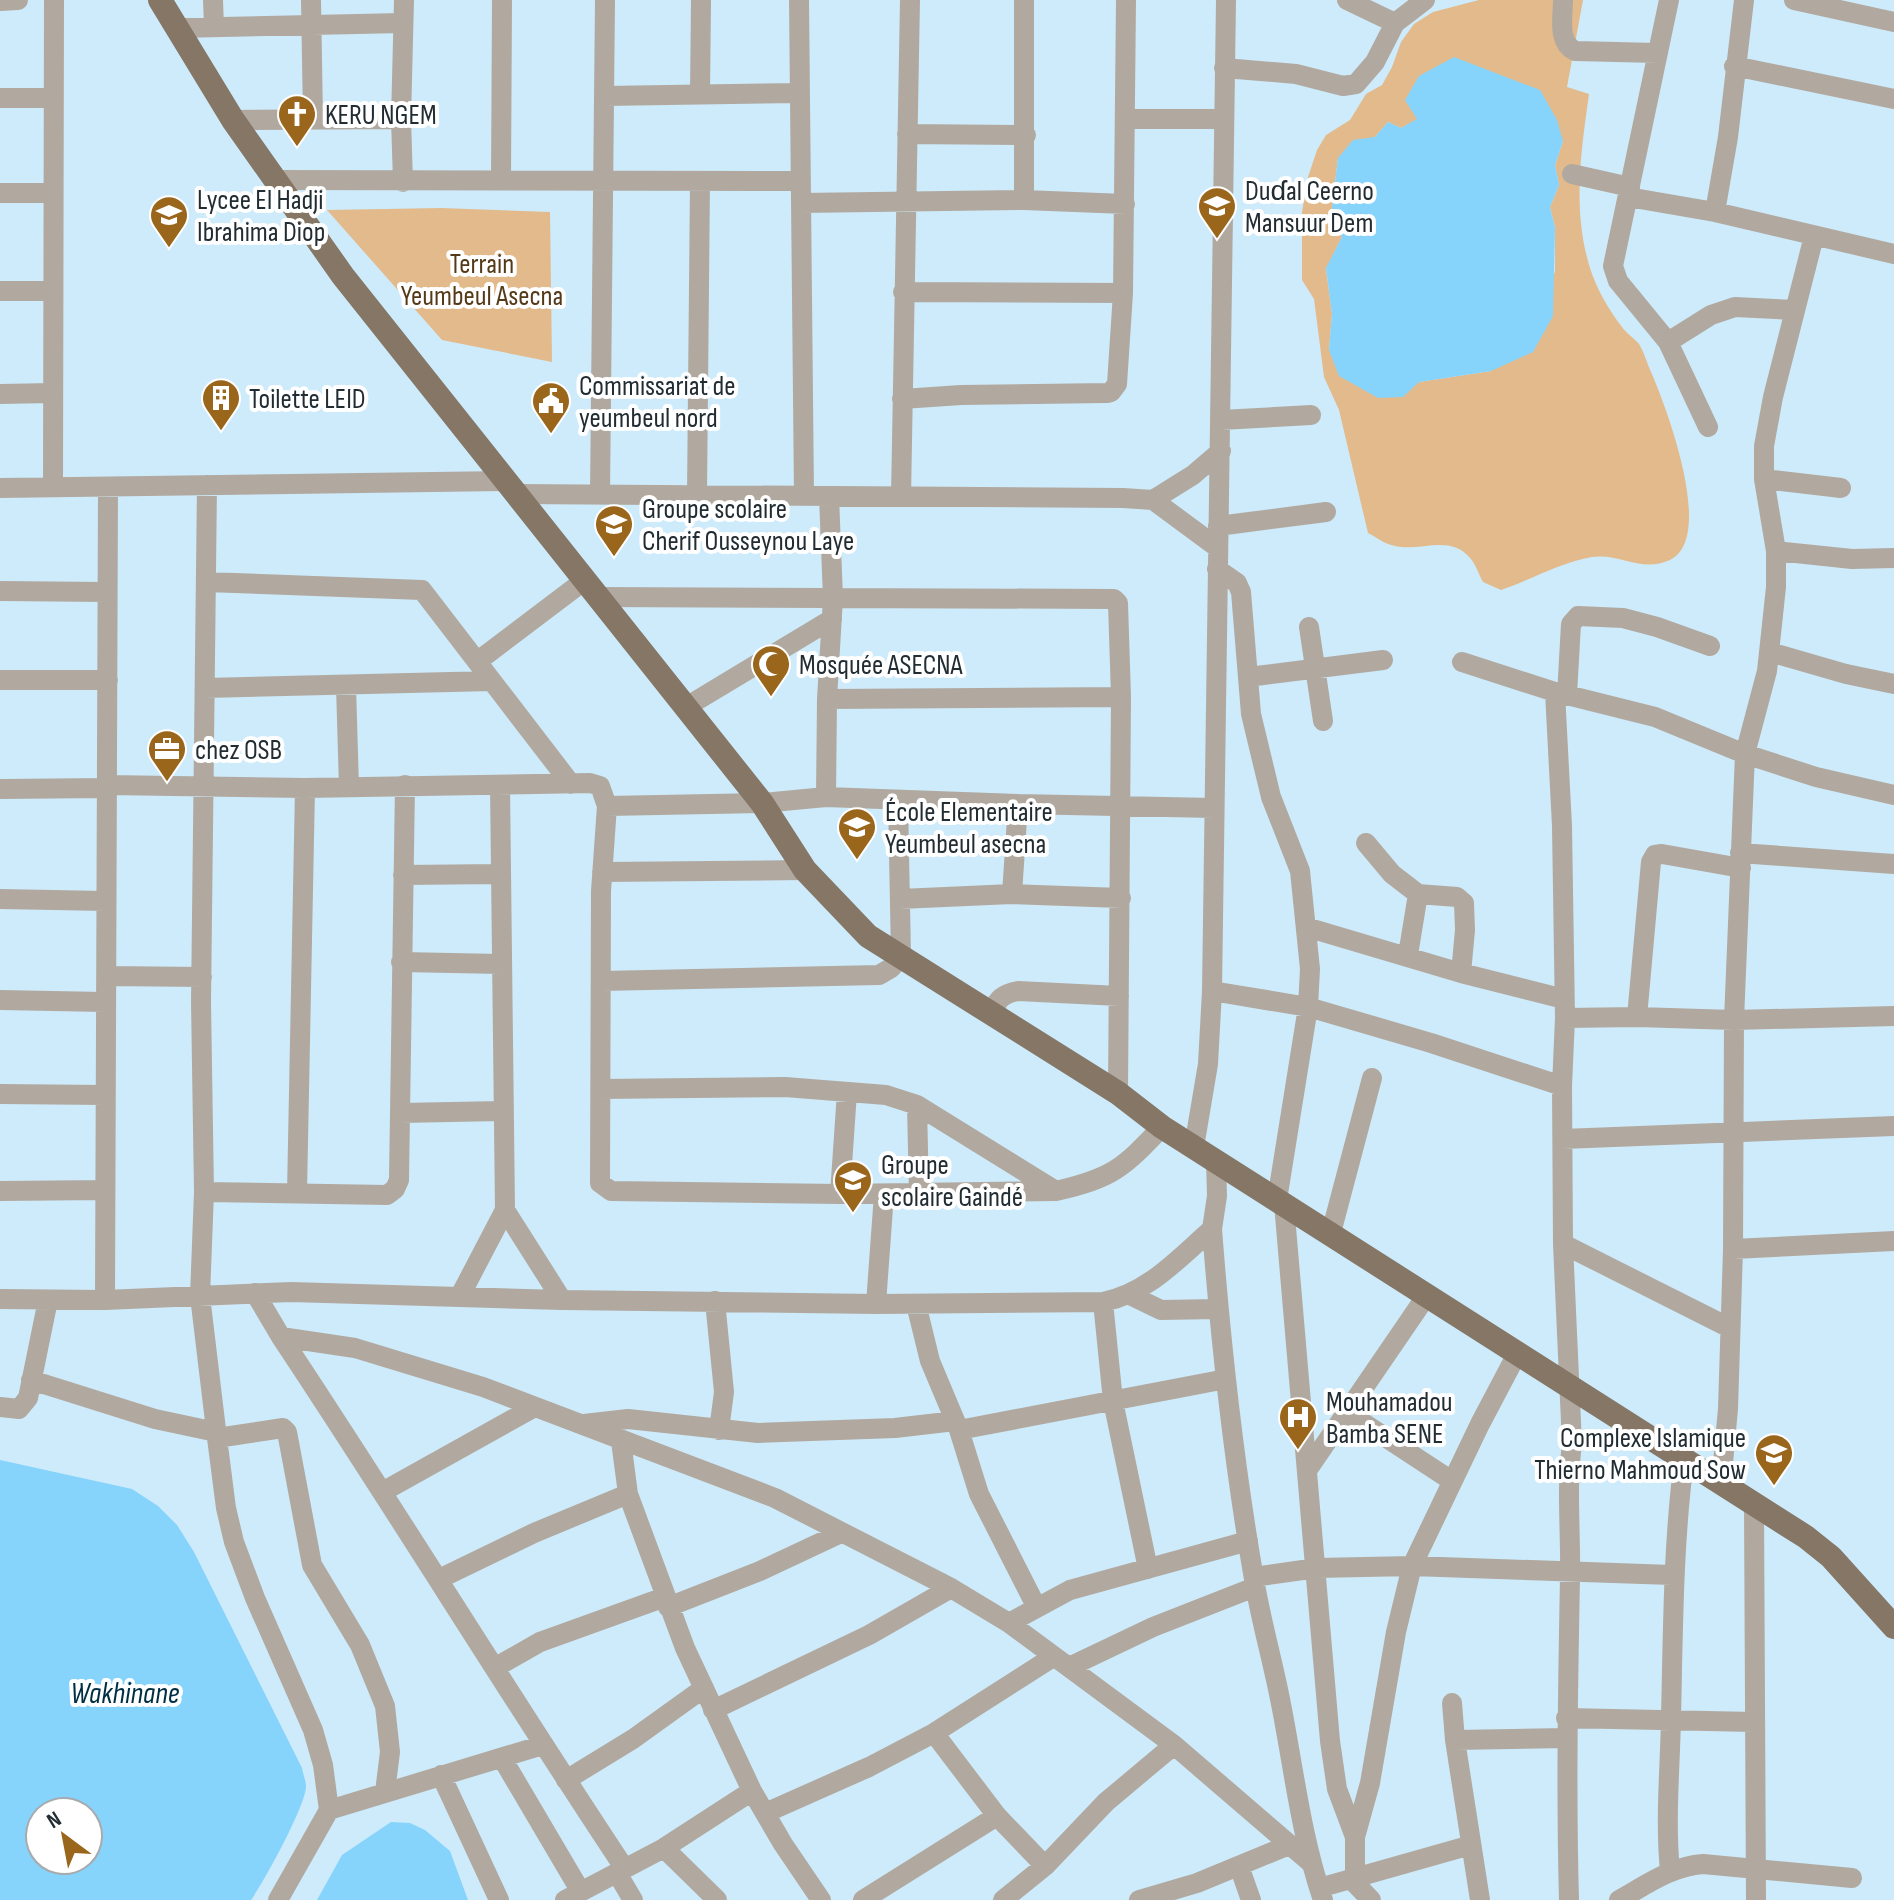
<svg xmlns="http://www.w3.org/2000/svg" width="1894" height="1900" viewBox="0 0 1894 1900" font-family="'Sofia Sans Condensed',sans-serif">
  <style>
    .green { fill: #e3ba8b; fill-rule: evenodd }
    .water { fill: #86d3fc; fill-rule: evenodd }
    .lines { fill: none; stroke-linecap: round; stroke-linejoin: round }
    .minor { stroke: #b1a99f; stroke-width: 20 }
    .major { stroke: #857665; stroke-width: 24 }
    .labels { text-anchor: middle; stroke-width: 8; stroke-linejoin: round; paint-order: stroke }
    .poi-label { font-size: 28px; fill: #222d33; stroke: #fff; text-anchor: start }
    .park-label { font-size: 28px; fill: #543a19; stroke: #fff }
    .water-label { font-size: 30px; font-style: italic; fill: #002e42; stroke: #fff }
  </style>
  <rect width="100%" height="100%" fill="#ceebfb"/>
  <path class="green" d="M1479,0H1583L1567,87L1589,94C1581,152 1572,210 1590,268C1596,288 1609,310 1622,327C1626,333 1634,338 1639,344C1644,352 1647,363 1651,372C1666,406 1716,538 1670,560C1641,573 1620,553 1592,557C1562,562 1530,580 1501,590L1483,582C1479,575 1476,565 1471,559C1449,532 1419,554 1391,545C1383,543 1376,537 1368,533L1339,410L1324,377L1314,299L1302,280V212L1308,177L1317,150L1326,135L1350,120L1366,94L1382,85L1392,67L1401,42L1414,24L1433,12ZM1418,119L1563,141L1555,165L1559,185L1550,207L1555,228V272L1491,371L1419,382L1329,350L1332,314L1326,269L1342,237L1331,216L1338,158L1375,137L1388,122L1401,128Z
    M441,208L550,212L552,362L442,340L327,210Z"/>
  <path class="water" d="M1454,57L1540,90L1557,120L1563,141L1555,165L1559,185L1550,207L1555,228L1553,316L1533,352L1491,371L1419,382L1403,397L1378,398L1339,376L1329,350L1332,314L1326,268L1342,237L1331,216L1338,158L1353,140L1375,137L1388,122L1401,128L1417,119L1405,100L1419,76Z
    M0,1460L132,1489L158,1506L177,1525L194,1552L302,1768C303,1774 306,1781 306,1787C305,1807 264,1882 251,1900H0ZM40,1812H88V1860H40Z
    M391,1822L410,1823L425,1830L450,1851L468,1900H317L342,1855Z"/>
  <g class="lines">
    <path class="minor" d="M213,0L214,27
      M311,0L313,119
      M799,0L804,496
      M1024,0V200
      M1347,0L1395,23
      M1563,0C1563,18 1557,42 1575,51L1657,53
      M1669,0L1613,266L1618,281L1668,342L1708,427
      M1794,0L1894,22
      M0,1L18,0
      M178,28L403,23
      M1734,66L1894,99
      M1224,68L1296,74L1343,86L1356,84L1375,62L1395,23L1425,0
      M700,94L701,0
      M604,96L800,93
      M0,98H54
      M1126,119H1223
      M233,120L401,119
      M907,134L1026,135
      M1572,174L1630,187
      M274,180L801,181
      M501,180L502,0
      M403,182L401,119L404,0
      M0,193H53
      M1628,197L1715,212L1894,254
      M801,203L1024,200L1125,204
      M1715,212L1728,137L1744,0
      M0,291H53
      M903,292L1123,293
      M1668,342L1711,315L1735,307L1795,310
      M0,394L52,393
      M902,399L961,395L1107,393L1111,392L1117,384L1123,293L1126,0
      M1221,420L1311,415
      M1764,479L1841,488
      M207,485L201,1002L204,1192L200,1296L217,1438L226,1508L234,1542L255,1598L313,1730L323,1765L329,1810L278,1900
      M53,487L54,0
      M0,488L505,481
      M516,494L1123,498L1153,500L1218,548
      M600,495L605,0
      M697,495L700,181
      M901,497L910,0
      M1153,500L1193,475L1221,451
      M1218,526L1326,512
      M1776,551L1852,559L1894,558
      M1217,569L1237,583L1241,592L1251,714L1271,797L1300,871L1310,969L1308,1007L1277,1200
      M206,582L422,590L571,784
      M0,591L106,592
      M597,597L1114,599L1118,603L1121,697L1118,1093
      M1309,627L1323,721
      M1770,652L1846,674L1894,684
      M478,661L585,580
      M1462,662L1555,692L1655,717L1745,754L1816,777L1894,795
      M1248,677L1383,660
      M0,680H108
      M346,686L349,787
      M205,688L492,681
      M1555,692L1562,826L1565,1018L1562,1086L1563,1244L1572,1444C1566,1488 1571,1533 1570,1577C1568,1685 1566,1792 1569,1900
      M1567,695L1571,624L1578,616L1623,618L1657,627L1710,646
      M827,699L1121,697
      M686,707L832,619
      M107,785L305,788L590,783L600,786L607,806L601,891L600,1183L611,1191L840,1194L1056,1191C1113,1178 1123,1168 1162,1127
      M0,789L107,788
      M826,797L827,699L833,598L829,496
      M607,806L762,803L826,797L1018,804L1214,808
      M1366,843L1392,874L1418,894L1408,955
      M1740,853L1894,864
      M602,872L805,870
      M403,875L500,874
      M1012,894L1018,804
      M1418,894L1457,897L1464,903L1465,930L1461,973
      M0,899L105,901
      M900,899L1012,894L1121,898
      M1306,927L1461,973L1564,999
      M401,962L501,964
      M108,976L202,977
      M602,981L879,975L891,968L901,957L898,800
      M1212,991L1308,1007L1431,1043L1562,1086
      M0,1000L105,1002
      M991,1013C998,999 1002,994 1018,991L1119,996
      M1637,1017L1651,862L1655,855L1662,854L1741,868
      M1565,1018L1637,1017L1734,1020L1894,1016
      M601,1089L785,1087L886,1095L917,1105L1056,1191
      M0,1094L105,1095
      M917,1105L919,1194
      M400,1113L502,1111
      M1563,1139L1894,1126
      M1194,1147L1208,1064L1212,991L1226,0
      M0,1191L105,1190
      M204,1192L387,1195L395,1189L399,1180L405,785
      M297,1193L305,788
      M840,1194L847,1092
      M1284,1204L1330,1741L1337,1789L1355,1837
      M505,1210L562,1300
      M1212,1229C1221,1346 1234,1464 1254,1579C1261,1621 1273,1662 1281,1704C1294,1770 1301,1836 1323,1900
      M1331,1233L1372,1078
      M1563,1244L1730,1328
      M1733,1249L1894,1241
      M255,1293L281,1337C398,1513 508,1693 625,1869
      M1130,1295L1161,1310L1218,1309
      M460,1296L505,1210L500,785
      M0,1299L105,1300L291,1292L562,1300L876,1304L1103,1302C1148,1293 1178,1259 1212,1229L1217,1196L1216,1161
      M105,1300L108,487
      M715,1301L724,1392L719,1430
      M1103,1302L1113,1401L1148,1569
      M876,1304L884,1194
      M916,1304L930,1361L959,1430L979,1494L1036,1606
      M281,1337L355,1348L483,1387L775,1498L951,1588L1009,1623L1174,1745L1311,1863
      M31,1380L155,1419L216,1432
      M0,1407L19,1409L28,1398L48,1300
      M1347,1412L1452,1481
      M584,1424L628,1419L758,1433L895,1428L955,1421
      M959,1430L1226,1379
      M217,1438L283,1428L287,1432L312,1565L360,1645L385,1706L390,1752L385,1792
      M621,1441L628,1494L685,1648L752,1791L783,1844L821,1900
      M1308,1469L1427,1295
      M1721,1484L1728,1409L1733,1249L1734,1020L1745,754L1767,671L1776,587V551L1764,479V446L1773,397L1814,236
      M384,1491L533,1408
      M1754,1505L1756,1900
      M1254,1577L1317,1568L1412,1566L1672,1575
      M439,1579L534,1533L628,1494
      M668,1607L760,1571L841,1533
      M1009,1623L1070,1590L1248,1541
      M496,1667L540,1642L665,1597
      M1069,1667L1153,1627L1255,1587
      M1452,1703L1455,1740L1480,1900
      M713,1710L869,1635L951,1588
      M1566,1718L1754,1722
      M934,1733L997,1816L1045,1866
      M1455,1740L1566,1738
      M502,1758L581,1892
      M441,1775L499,1900
      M566,1780L633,1739L704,1688
      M329,1810L543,1745
      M765,1813L869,1767L934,1733L1053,1657
      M664,1848L717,1900
      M1239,1866L1251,1900
      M1670,1871C1665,1820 1670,1770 1671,1718C1673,1631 1673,1546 1684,1460
      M617,1873L633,1900
      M1355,1877V1837L1370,1783L1396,1632L1412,1566L1480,1424L1518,1352
      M1351,1879L1371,1900
      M1319,1888L1471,1845
      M565,1900L664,1848L752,1791
      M863,1900L997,1816
      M1003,1900L1045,1866L1106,1802L1174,1745
      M1139,1900L1197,1883L1289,1845
      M1619,1900C1646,1885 1672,1866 1703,1864L1852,1878"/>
    <path class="major" d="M160,0L233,120L343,276L762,803L805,870L868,936L1118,1093L1162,1127L1806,1537L1831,1557L1894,1627"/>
  </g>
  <defs>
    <symbol id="church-pin" viewBox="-11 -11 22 30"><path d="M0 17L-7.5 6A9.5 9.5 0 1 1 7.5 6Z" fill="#9a661c" stroke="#fff"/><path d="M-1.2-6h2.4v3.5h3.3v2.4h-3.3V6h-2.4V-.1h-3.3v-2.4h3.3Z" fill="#fff"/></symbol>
    <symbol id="school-pin" viewBox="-11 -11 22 30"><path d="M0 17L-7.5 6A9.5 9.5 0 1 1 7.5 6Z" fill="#9a661c" stroke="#fff"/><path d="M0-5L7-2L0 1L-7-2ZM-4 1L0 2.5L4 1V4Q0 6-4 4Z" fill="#fff"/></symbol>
    <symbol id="building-pin" viewBox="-11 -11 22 30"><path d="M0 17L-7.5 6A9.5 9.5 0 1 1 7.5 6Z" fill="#9a661c" stroke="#fff"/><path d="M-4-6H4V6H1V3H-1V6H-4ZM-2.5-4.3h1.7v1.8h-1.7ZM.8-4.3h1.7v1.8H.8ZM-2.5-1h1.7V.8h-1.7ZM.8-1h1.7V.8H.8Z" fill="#fff"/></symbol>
    <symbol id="civic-pin" viewBox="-11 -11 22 30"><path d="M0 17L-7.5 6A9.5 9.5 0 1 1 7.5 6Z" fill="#9a661c" stroke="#fff"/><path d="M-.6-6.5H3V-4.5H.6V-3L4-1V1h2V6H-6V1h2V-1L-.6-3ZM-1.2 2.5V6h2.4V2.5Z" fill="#fff"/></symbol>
    <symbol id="mosque-pin" viewBox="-11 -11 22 30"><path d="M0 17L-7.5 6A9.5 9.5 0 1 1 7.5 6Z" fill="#9a661c" stroke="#fff"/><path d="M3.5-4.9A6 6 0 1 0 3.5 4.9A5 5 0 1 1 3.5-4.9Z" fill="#fff"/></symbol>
    <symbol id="office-pin" viewBox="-11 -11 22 30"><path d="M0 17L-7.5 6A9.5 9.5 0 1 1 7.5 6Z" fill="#9a661c" stroke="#fff"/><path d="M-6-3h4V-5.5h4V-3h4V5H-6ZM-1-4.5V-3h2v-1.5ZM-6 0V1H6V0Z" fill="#fff"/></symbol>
    <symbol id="hospital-pin" viewBox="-11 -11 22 30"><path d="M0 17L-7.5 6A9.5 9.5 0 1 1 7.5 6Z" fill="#9a661c" stroke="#fff"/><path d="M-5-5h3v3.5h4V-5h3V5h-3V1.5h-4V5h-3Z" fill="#fff"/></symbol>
  </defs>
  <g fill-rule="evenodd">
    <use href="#church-pin" x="275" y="92" width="44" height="60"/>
    <use href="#school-pin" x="1195" y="184" width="44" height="60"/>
    <use href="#school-pin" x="147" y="193" width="44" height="60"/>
    <use href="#building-pin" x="199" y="376" width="44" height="60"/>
    <use href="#civic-pin" x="529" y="379" width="44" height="60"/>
    <use href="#school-pin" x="592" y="502" width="44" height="60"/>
    <use href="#mosque-pin" x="749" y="642" width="44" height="60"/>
    <use href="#office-pin" x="145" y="727" width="44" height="60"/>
    <use href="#school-pin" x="835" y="805" width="44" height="60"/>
    <use href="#school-pin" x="831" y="1158" width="44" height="60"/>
    <use href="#hospital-pin" x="1276" y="1395" width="44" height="60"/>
    <use href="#school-pin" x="1752" y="1431" width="44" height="60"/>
  </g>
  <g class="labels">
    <g class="poi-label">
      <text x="325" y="124">KERU NGEM</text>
      <text x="1245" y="200">Duɗal Ceerno<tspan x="1245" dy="32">Mansuur Dem</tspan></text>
      <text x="197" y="209">Lycee El Hadji<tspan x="197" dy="32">Ibrahima Diop</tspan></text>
      <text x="579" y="395">Commissariat de<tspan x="579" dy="32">yeumbeul nord</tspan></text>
      <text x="249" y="408">Toilette LEID</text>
      <text x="642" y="518">Groupe scolaire<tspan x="642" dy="32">Cherif Ousseynou Laye</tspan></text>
      <text x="799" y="674">Mosquée ASECNA</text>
      <text x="195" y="759">chez OSB</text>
      <text x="885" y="821">École Elementaire<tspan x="885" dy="32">Yeumbeul asecna</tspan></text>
      <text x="881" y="1174">Groupe<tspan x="881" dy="32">scolaire Gaindé</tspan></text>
      <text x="1326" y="1411">Mouhamadou<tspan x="1326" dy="32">Bamba SENE</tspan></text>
      <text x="1746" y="1447" text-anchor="end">Complexe Islamique<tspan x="1746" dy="32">Thierno Mahmoud Sow</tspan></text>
    </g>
    <g class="park-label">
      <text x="482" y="273">Terrain<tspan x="482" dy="32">Yeumbeul Asecna</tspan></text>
    </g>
    <g class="water-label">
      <text x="125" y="1703">Wakhinane</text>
    </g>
  </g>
  <g transform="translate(64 1836) rotate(328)"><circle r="38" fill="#ffffff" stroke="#a7abad" stroke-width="2"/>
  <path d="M0-6L14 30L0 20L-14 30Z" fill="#9a661c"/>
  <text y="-12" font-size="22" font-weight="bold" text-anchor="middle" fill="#222d33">N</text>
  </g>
</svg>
